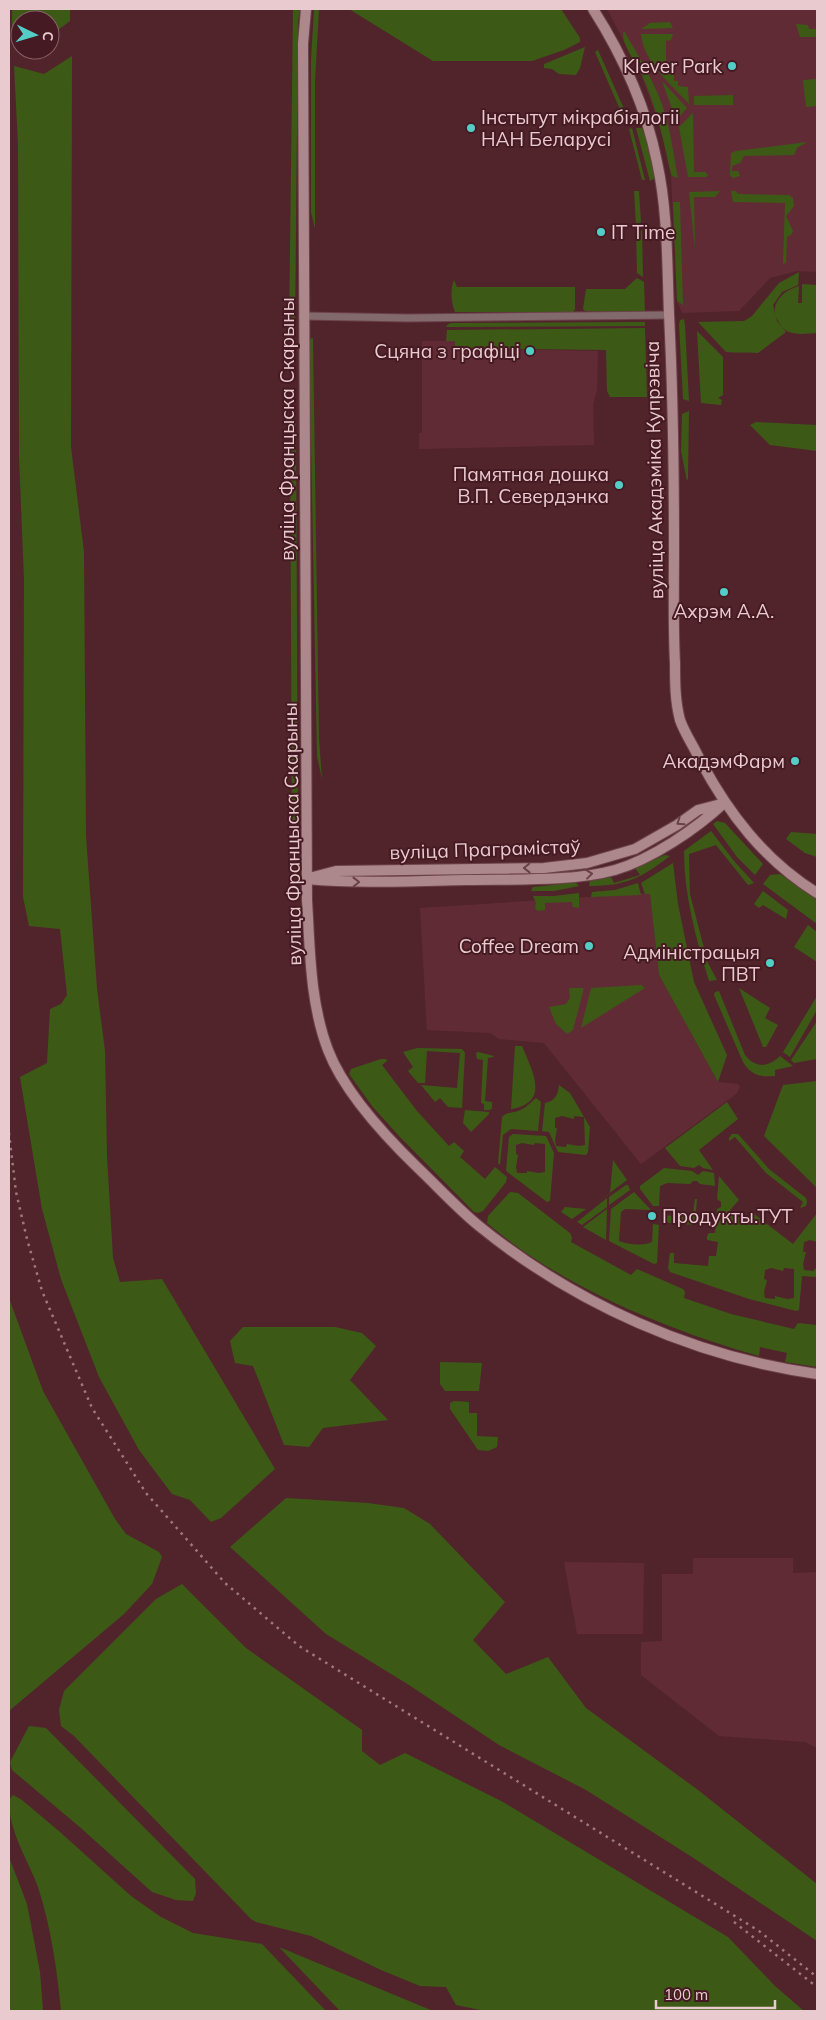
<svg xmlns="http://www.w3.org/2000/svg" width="826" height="2020" viewBox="0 0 826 2020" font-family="Mulish,sans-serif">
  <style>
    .built { fill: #612b35 }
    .green { fill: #3c5a16; fill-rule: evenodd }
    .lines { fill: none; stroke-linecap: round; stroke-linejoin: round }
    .minor-casing { stroke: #6c4249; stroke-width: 9 }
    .secondary-casing { stroke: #6c4249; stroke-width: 12 }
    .minor { stroke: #81696c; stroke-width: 7 }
    .secondary { stroke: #ac878b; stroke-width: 10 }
    .rail { stroke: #9e787e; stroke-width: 2.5; stroke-dasharray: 2.5 5; stroke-linecap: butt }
    .oneway { stroke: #6a4047 }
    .poi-dot { fill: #54cdc7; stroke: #461a22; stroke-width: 2 }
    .labels { text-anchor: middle; stroke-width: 4; stroke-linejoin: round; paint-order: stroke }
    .poi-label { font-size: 19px; fill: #e9cbcf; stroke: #461a22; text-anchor: end }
    .street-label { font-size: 19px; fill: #e9cbcf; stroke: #461a22 }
  </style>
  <rect width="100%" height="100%" fill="#51242c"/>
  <path class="built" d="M607,9H817V272L797,271L770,278L739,311L682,313L677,301L671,174L661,129L641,74Z
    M422,341H456V348L598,351L597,390L593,404L594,445L419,449V433H422Z
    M650,893L659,975L718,1082L738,1084L740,1087L736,1094L641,1164L544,1043L499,1039L490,1033L427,1030L420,908Z
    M693,1558H793V1573L817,1572V1748L805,1742L719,1736L641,1675V1642L662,1641V1574H693Z
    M564,1562L644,1563L643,1634H577Z"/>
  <path class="green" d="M12,9H70V21L50,36V20H20V34L12,30Z
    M293,9H300L298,22L295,331L289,330Z
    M314,9H319L315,81V229L311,212V60Z
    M349,9H561L580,38V42L564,50L532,61H433Z
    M670,22L673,28L641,29L650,23Z
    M796,24L808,25L809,29H817V37H800Z
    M624,31C637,53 650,75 660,99C670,124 673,152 678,178L672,176L671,174C663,139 656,105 641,73C636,63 619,40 624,31Z
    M641,34H673L671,40L666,41V73H674V81H678V86L688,87L689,104C670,83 644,63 641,34Z
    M585,47L580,68L576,75L559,74L552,69L544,68V64Z
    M598,50L629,120L625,121L595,52Z
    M72,56L71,447L84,552L86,836L97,989L105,1051L107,1156L113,1258L120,1282L162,1279L275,1469L221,1518L211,1522L190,1500L172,1494L139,1450L99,1377L61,1279L42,1209L20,1077L47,1063L50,1009L61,1004L67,995L60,929L29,926L23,897L24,580L19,456L18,144L14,66L44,74Z
    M817,79V106L806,107L803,80Z
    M662,81L687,108L676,120Z
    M733,95V105H694V96Z
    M693,113L694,172H705L708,175L706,177H688L679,127Z
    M632,128L645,180H642L629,129Z
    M636,128H642C647,143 656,162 655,178L650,181Z
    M807,142L797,148L794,155L744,156L740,163L732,166V171H738L740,176L733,178L730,175L731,153L736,151Z
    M634,191H639L641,222L636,225Z
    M720,191L715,197H694L695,249L689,192Z
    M731,191H735L739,194L789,195L793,198L794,206L786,216L793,231L792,234L787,237L786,263L783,264L785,203L733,202Z
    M673,202H680L683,305L677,301Z
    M636,229L642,231L643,277L637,273Z
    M799,272L798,285L782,292L773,305L777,321L786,332L758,353C746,352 737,353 726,352L698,322L744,321L752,316L779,283Z
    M637,278L644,282L645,313L585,311L583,309L586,289H625Z
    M454,280L457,287H575V309L573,312H455C451,302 450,289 454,280Z
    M802,284L817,285V333C810,333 800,335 793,333C787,332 783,329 780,324C767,307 781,291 799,286L798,303H802Z
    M684,319L685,326L689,401L683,399L679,324L680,320Z
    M645,322V326L446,327L447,325L451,323Z
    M645,328L647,397H610L607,391L606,350L455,348V341H446L447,330Z
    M697,331L723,357V395L718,398L722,400L721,405L701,403Z
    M313,338L319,739L322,779L317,756L309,339Z
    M689,411L688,478L687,481L681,451L682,414Z
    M290,414L296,422L298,838L292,839Z
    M756,422L817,425V451L770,445L750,425Z
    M697,815L699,817L645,849L598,866L580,870L555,873L410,878L338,877L390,876L411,874L597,864Z
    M717,821L725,823L763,864L755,875L737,857L713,824Z
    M711,831L734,861L754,883L748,885L716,845L689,854L690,894L704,948L701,950L717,980L709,981C696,939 684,895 684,851Z
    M791,832L817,834V857L805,853L786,839Z
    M665,855L670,856C641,878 626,886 589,886L590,881L611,877L614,883L640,875L635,868Z
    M673,863L678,904L694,982L727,1055L718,1082L659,975L650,894H645L641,883Z
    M780,874L817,900V924L763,884L770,875Z
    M571,881L576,883L579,886L554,891H531L533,887L553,885Z
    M638,883L641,895L591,897L592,892L615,890Z
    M763,891L788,910L786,919L763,905L759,908L754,904Z
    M579,893V908L573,907L572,902L545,903V910L538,911L535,908L536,903L533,896H554Z
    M808,925L817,932V962L794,947Z
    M641,985L645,988L581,1028L591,988Z
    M569,988H584L573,1030L567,1034L556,1024L549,1007L566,1004L570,998Z
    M739,988L770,1008L765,1018L778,1025L766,1047H763Z
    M719,991L745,1055C756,1069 769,1067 780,1056L793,1066L775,1070V1076C760,1077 752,1076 743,1062L714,995L715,992Z
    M817,996V1010L790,1057L783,1052Z
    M817,1021V1059L794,1063L791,1060Z
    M515,1046H522C532,1071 551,1102 511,1109Z
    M417,1048L462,1049L465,1053L462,1108L448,1107L440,1098L435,1102L421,1085L457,1088L460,1053L427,1051L425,1083H418L408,1071L413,1067L403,1052Z
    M478,1052L494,1056L493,1057L488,1058L485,1101L492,1102V1108L490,1110H484V1104L481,1103L483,1060L477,1059L476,1053Z
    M381,1059H386L387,1061L382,1065L417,1111L449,1146L454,1142L464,1151L460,1157L485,1179L495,1167L507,1177L506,1182L483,1211L478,1213L474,1212L398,1135L372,1106L349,1074L351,1069Z
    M817,1081V1188L764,1136L783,1085Z
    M559,1085L570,1093L590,1127L588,1152L586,1155L558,1152L549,1132L542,1131L545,1103C555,1101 558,1095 559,1085ZM562,1116L574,1119V1116L584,1117L585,1145L579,1146L567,1144L566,1147L556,1146L555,1140L557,1128H555V1118Z
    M536,1098L541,1102L538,1131L511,1129L503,1135L500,1165L498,1163L502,1117C507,1112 512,1113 518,1111C526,1108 530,1103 536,1098Z
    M727,1102L738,1119L699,1150L713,1170L703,1168L699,1165L694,1168L680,1166L665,1148Z
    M465,1110L489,1112V1114L471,1132L463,1123Z
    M513,1134L546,1136L554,1153L550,1201L547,1202L506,1171L509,1137ZM522,1143L534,1145L535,1143L545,1144V1172L539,1173L527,1171V1173H517L516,1167L518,1155L516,1154V1145Z
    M732,1134H738L769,1169L806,1198L807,1202L806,1206L800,1208L803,1202L766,1173L735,1137L729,1141V1138Z
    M613,1160L627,1180L588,1209L610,1193Z
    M664,1168L692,1171L698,1175L703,1171L714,1173L715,1186L700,1184L697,1181H693L690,1184L667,1183L660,1186L659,1206H653L640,1189V1186Z
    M719,1176L739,1200L730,1210L745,1223L754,1214L793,1244L817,1213V1242L810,1240L804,1242L803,1252H806L803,1264L804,1270L814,1271V1269H817V1277L802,1276L799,1310L796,1311L749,1299L670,1272L668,1268L670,1253H674V1263L708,1266L709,1256H716L718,1242L707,1240V1236L709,1233H715L717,1209L721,1207V1202L717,1199ZM771,1268L783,1271L784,1268L794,1269V1298L787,1299L775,1296V1299L765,1298L764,1292L767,1280L764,1279L765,1270Z
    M626,1185H628L630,1190L609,1205V1197Z
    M510,1192L518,1193L570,1233L572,1238L571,1242L631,1275L637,1269L683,1289L685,1292L684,1298L731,1314L794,1329L798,1323L817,1325V1367L785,1362L787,1353L760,1347L759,1356C667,1330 560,1286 487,1223L488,1216Z
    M634,1192L651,1210L625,1209L621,1212L619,1241C629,1245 643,1246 652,1242L653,1224L659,1225L657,1263L654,1264L609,1241L611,1209Z
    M607,1198V1207L582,1225L577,1222Z
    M695,1199H697L695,1223L693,1225L662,1222L663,1215L686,1217L693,1213Z
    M565,1207L586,1209L572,1219L561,1212Z
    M607,1209L606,1240L583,1227Z
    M9,1298L43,1391L115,1519L126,1534L159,1552L162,1557L152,1584L124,1614L9,1711Z
    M243,1327H335L362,1333L376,1346L350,1380L388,1420L323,1428L309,1447L284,1445L253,1366L235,1363L230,1341Z
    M440,1362L482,1363L479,1391H445L440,1384Z
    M454,1401L469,1402V1413H477V1436L498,1437L497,1447L488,1451L478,1450L450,1409V1403Z
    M286,1498L368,1503L404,1508L430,1524L505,1602L473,1640L506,1674L548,1657L586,1708L698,1790L817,1884V1941L692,1857L586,1790L499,1745L409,1685L326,1634L230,1547Z
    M182,1584L246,1648L362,1730V1751L380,1765L405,1753L503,1802L728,1937L775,1986L804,2011H485L456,2005L446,1987L420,1986L381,1970L311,1936L256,1922L251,1919L74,1736L61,1726L59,1710L64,1691L156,1599Z
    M29,1726L46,1728L195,1879L196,1893L193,1901L176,1900L152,1892L82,1829L12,1770L10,1762Z
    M13,1795L22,1800L60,1832L131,1896L161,1917L193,1933L262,1944L326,2011H61C57,1969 51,1927 38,1887C27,1857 9,1833 9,1800Z
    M9,1857L27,1904L40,1972L43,2011H9Z
    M279,1947L433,2011H340Z"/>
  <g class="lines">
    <defs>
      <path id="minor" d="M303,316L408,318L669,315"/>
      <path id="secondary" d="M306,9L303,44L307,900C310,950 310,1003 328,1050C344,1092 386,1137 418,1168C438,1187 457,1208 479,1226C575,1304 695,1357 817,1374
        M593,9C623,56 646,107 657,162C668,212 667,264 669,314C673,393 674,470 674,548C674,587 673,625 675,663C675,682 675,701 680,720C685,734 693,745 699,758C728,813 764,860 817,893
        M313,877L336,871L544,868L587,863L635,849L677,825L698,810L721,804
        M307,879C360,884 414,881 467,880C512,879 572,882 615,870C652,859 696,829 724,803"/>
    </defs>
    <use href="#minor" class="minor-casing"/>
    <use href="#secondary" class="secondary-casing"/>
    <use href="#minor" class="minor"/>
    <use href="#secondary" class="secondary"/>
    <path class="rail" d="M9,1133L16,1192L27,1239L42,1291L92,1408L146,1493L225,1583L299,1646L759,1931L817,1977
      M734,1922L817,1987"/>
  </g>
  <defs><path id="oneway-chevron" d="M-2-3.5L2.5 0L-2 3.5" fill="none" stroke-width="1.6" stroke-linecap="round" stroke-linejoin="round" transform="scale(1.25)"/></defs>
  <g class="oneway">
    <use href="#oneway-chevron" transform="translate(680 822) rotate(146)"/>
    <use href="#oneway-chevron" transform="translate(527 868) rotate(179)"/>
    <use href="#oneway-chevron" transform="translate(589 874) rotate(-7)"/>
    <use href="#oneway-chevron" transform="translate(356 882) rotate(-1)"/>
  </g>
  <g class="poi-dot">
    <circle cx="732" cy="66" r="5"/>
    <circle cx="471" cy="128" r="5"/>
    <circle cx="601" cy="232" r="5"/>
    <circle cx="530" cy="351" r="5"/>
    <circle cx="619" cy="485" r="5"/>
    <circle cx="724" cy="592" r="5"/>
    <circle cx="795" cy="761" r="5"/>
    <circle cx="589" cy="946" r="5"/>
    <circle cx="770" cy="963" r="5"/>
    <circle cx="652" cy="1216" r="5"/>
  </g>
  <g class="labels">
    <g class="poi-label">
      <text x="722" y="73">Klever Park</text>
      <text x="481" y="124" text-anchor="start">Інстытут мікрабіялогіі<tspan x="481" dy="22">НАН Беларусі</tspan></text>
      <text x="611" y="239" text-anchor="start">IT Time</text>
      <text x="520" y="358">Сцяна з графіці</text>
      <text x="609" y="481">Памятная дошка<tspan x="609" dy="22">В.П. Севердэнка</tspan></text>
      <text x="724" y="618" text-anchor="middle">Ахрэм А.А.</text>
      <text x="785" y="768">АкадэмФарм</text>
      <text x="579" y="953">Coffee Dream</text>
      <text x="760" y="959">Адміністрацыя<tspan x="760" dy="22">ПВТ</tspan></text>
      <text x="662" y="1223" text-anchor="start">Продукты.ТУТ</text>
    </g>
    <g class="street-label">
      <text transform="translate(287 429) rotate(-90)" y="7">вуліца Францыска Скарыны</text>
      <text transform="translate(654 470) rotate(-91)" y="7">вуліца Акадэміка Купрэвіча</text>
      <text transform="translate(292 834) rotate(-91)" y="7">вуліца Францыска Скарыны</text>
      <text transform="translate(485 849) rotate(-2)" y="7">вуліца Праграмістаў</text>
    </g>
  </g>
  <rect width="826" height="2020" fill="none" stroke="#e9cbcf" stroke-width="20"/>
  <g transform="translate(35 35) rotate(95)"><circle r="24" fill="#461a22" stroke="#876167"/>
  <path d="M0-4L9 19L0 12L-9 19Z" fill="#54cdc7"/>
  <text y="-8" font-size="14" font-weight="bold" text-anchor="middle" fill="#e9cbcf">С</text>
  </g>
  <path d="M656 2000v8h119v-8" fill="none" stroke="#e9cbcf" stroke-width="2.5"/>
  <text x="664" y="2000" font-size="15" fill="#e9cbcf" stroke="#461a22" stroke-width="4" paint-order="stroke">100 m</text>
</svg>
